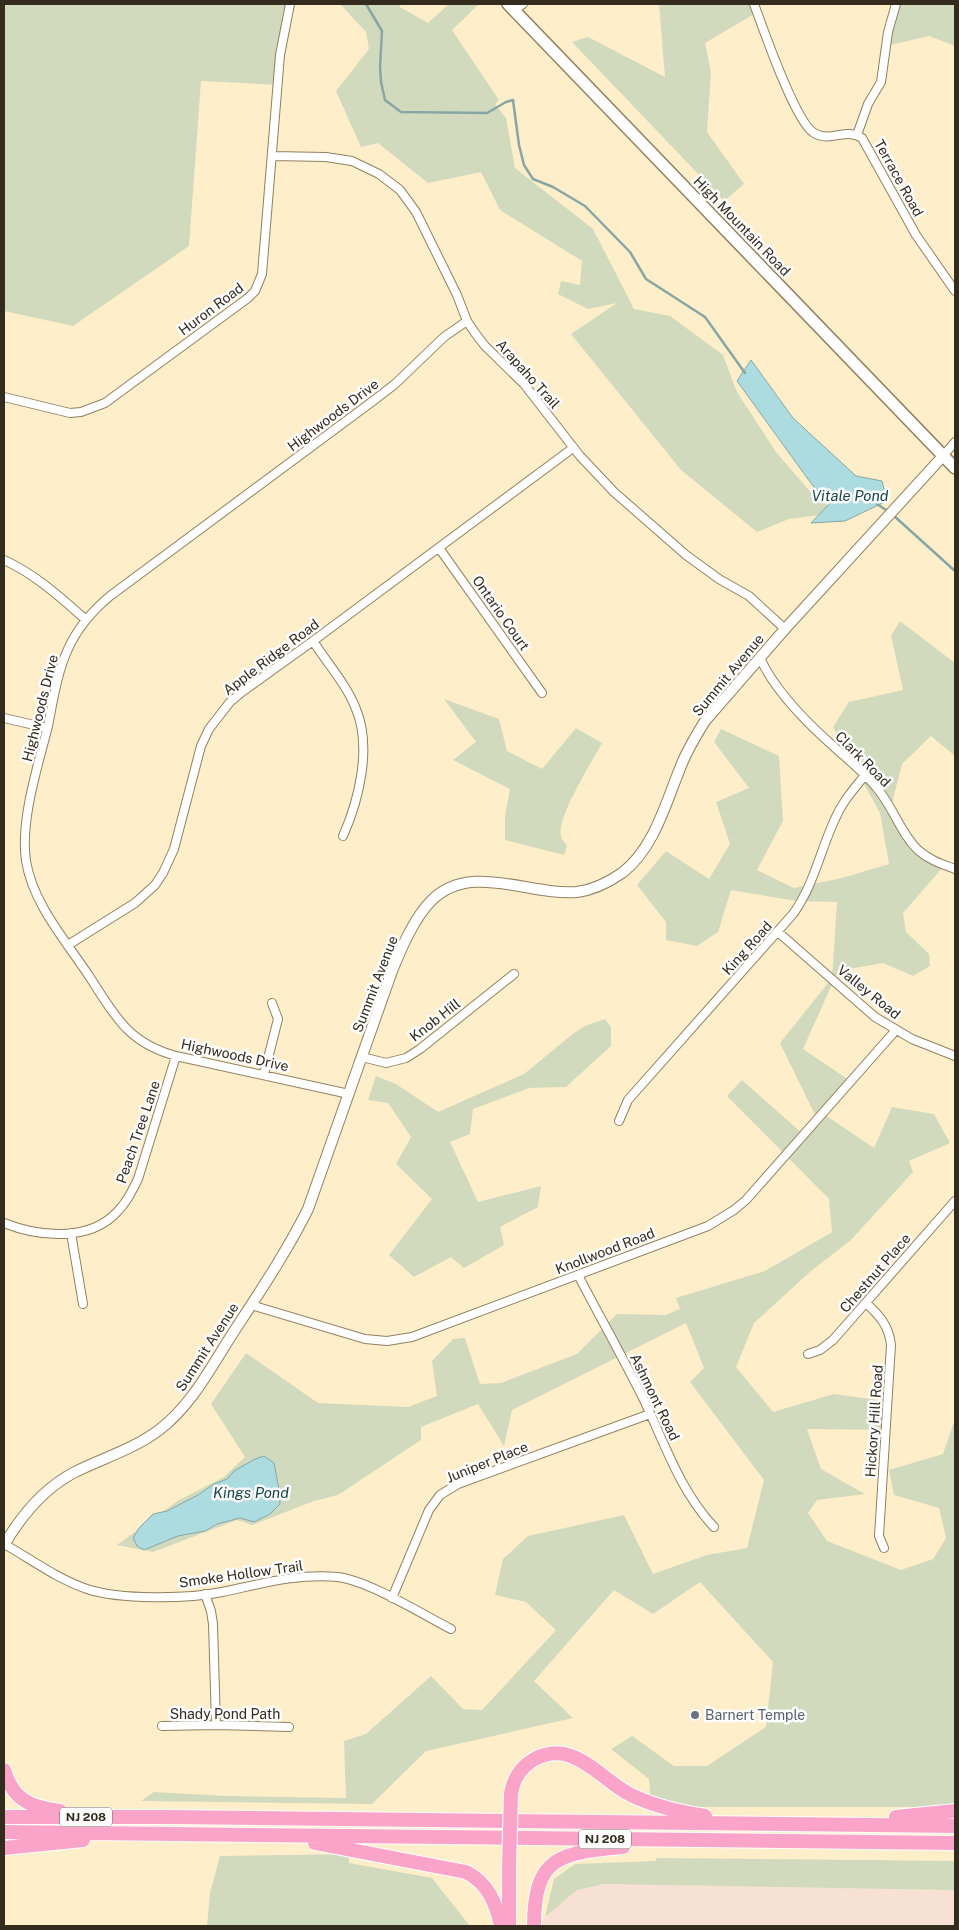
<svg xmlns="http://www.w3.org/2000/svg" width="959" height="1930" viewBox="0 0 959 1930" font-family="'Public Sans',sans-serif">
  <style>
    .commercial { fill: #f7e0d4 }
    .green { fill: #d1dabd }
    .water { fill: #acdce0; stroke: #87a7a6 }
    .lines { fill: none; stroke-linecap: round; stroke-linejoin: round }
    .stream { stroke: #87a7a6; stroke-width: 2.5 }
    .minor-casing { stroke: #908160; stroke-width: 10 }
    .tertiary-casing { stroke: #908160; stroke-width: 12 }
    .secondary-casing { stroke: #908160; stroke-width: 14 }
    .trunk-casing { stroke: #fff; stroke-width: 16 }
    .minor { stroke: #fff; stroke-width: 8 }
    .tertiary { stroke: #fff; stroke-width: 10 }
    .secondary { stroke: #fff; stroke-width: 11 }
    .trunk { stroke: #fba4ca; stroke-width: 14 }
    .trunk-bridge-casing { stroke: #fff; stroke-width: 16; stroke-linecap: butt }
    .trunk-bridge { stroke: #fba4ca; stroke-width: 14 }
    .worship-dot { fill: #6b7280; stroke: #fdfdfd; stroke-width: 2 }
    .labels { text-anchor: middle; stroke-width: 5; stroke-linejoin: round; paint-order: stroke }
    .shield { fill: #fdfdfd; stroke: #6f6a61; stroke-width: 1 }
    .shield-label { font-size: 12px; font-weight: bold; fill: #322b1e }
    .street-label { font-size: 14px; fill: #322b1e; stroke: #fdfdfd }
    .worship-label { font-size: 14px; fill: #5b616d; stroke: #fdfdfd; text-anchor: start }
    .water-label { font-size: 15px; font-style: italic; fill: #184548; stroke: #fdfdfd }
  </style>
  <rect width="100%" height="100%" fill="#ffeeca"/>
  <path class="commercial" d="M604,1884L955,1890V1926H540L545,1917L577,1890Z"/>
  <path class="green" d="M4,4H295L278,85L201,81L189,246L73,326L4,311Z
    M340,4H400V7L428,23L449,4H479L452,30L499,100L495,104L506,118L515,168L593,229L634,309L670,316L723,355L737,392L776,452L807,488L836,513L789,519L757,532L681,470L571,334L617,303L588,309L558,294L561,281L580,285L582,261L500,210L481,172L428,183L378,143L361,147L336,91L369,49L366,32Z
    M659,4H752L756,13L705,43L711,72L707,132L744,184L724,201L572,42L588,37L665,77Z
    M891,4H955V46L929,36L890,45Z
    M900,621L955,663V756L931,736L902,764L892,803L909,839L944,866L903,913L906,932L929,954L930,966L913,976L883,963L838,971L803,1049L855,1084L825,1115L874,1148L892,1107L934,1114L950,1143L909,1161L913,1172L851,1240L811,1271L754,1323L736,1367L773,1412L834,1394L892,1402L887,1430L807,1429L821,1469L865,1494L817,1500L808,1513L827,1541L901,1570L933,1559L946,1538L939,1508L894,1495L889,1470L943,1454L955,1419V1807H651L649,1779L611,1749L632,1736L674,1766H707L766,1727L773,1662L700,1582L653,1614L614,1590L534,1681L573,1718L426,1751L372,1804L141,1801L154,1792L226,1796L346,1798L344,1741L366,1734L431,1676L463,1709L482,1710L556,1630L526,1602L495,1595L503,1559L528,1536L624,1515L653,1574L707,1555L747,1548L764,1480L690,1382L704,1368L686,1323L512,1410L504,1446L478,1404L421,1427V1440L338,1495L314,1501L252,1525L237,1520L153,1552L117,1545L179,1500L224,1477L245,1457L211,1404L246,1353L318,1403L408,1407L437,1396L432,1361L453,1339L465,1338L480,1384L501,1383L577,1354L617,1314L665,1315L680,1309L676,1298L765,1271L832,1232L829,1199L727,1096L742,1080L804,1135L818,1121L780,1043L832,978L837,902L796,901L731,890L718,932L697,946L666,940V922L637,885L666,851L709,879L730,844L716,802L749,788L714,742L721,729L779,756L783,821L757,870L794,888L842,878L889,864L880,813L833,727L849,702L903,690L891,636Z
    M444,699L499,719L507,751L542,769L576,728L602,743C593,760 556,818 561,836C561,839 565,843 567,846L564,855L505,840V816L510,789L453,760L476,742Z
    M605,1019L611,1027V1046L566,1087L529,1088L473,1109L470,1134L450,1142L478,1202L541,1186L538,1207L500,1227L504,1245L464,1268L451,1257L414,1277L389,1255L432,1199L396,1164L411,1137L388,1103L368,1100L376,1076L396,1084L438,1112L524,1074L574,1033L585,1026Z
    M349,1854V1863L432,1878L470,1926H207L210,1893L220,1856Z
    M656,1858L955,1861V1890L604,1884L577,1890L545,1917L554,1879L575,1864L656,1861Z"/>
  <path class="water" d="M751,360L793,418L856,476L882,481L887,501L845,521L811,523L830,503L813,486L737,381Z
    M264,1456L274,1463L279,1490L280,1504L270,1514L254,1522L240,1518L217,1524L205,1531L178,1536L144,1550L137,1546L133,1538L139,1528L153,1514L167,1511L198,1495L214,1484L227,1479L234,1471L255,1459Z"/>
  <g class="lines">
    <path class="stream" d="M366,4L382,31L380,67L381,82L385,100L401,112L487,113L506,102L513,100L519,145L524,165L533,179L553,187L585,206L630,252L646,279L705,317L745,373
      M877,504L889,512
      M893,515L955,571"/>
    <defs>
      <path id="minor" d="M754,4C763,28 795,122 814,133C832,143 845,127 862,138L916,235L955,291
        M514,10L523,4
        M857,135L868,104L881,82L888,32L896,4
        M272,156L326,157L352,161L379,174L400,190L416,212L457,295L467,321L475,333L485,346L524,384L580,456L614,492L686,555L719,579L749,596L785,629
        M4,397L70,413L81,412L105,403L248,298L255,291L262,274L280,55L290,4
        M943,456L955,442
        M439,548L542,693
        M4,560C35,574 60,597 85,619
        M313,641C327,663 347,685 356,709C372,747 359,800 343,836
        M760,658C775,691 805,721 832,745C847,759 863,771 876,787C893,806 900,833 918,850C929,860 942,864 955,869
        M4,718L47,728
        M778,932L875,1017L912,1039L955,1056
        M68,945L135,903L155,885L163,873L174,849L201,746L209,729L230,702L242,692L313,641L573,448
        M362,1057L386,1063L406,1058L420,1049L514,974
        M264,1074L278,1019L272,1003
        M349,1094L176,1056C158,1051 141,1043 127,1029C112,1014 101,994 89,976C66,941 33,904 26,861C20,820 38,766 48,726C53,701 57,673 68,649C78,627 92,611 110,596L373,401L395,384L444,337L467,321
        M619,1121L628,1100L793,914C814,885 820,851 835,819C842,802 854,789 865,775
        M4,1223C39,1237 89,1242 117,1212C127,1202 132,1191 138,1179L176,1056
        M71,1233L83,1304
        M578,1275C600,1317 623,1358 644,1400C665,1444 680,1491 714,1527
        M866,1303C880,1316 889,1326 891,1345L879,1536L884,1548
        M251,1305L365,1339L387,1341L412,1337L708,1226L734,1210L746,1200L896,1030
        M808,1354L820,1350L833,1340L955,1201
        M4,1544C31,1559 57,1579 87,1589C120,1600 188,1599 222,1592C261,1584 298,1573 338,1577C369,1581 422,1614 451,1629
        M205,1594L211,1611L213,1624L216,1725
        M392,1598L429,1510L440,1495L458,1484L650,1414
        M162,1726L216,1725L289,1727"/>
      <path id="tertiary" d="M4,1545C21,1516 44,1488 75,1472C103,1458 134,1449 159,1430C192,1405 211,1367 233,1333C259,1293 286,1253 308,1209L392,971C401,949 414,918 431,901C470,861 529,896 577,892C593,890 609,882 622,873C656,847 667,798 683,761C689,747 697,734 705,721L785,629L943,456"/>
      <path id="secondary" d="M508,4L955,468"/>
      <path id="trunk" d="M4,1770C13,1800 30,1807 60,1811
        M511,1794C513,1780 520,1768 533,1760C573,1737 599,1779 631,1795C654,1806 679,1812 705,1816
        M4,1817H168L955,1826
        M896,1817L955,1811
        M4,1832L955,1843
        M315,1843L466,1872C488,1883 496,1903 501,1926
        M4,1848L83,1840
        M509,1926V1867
        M534,1926C534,1855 561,1853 623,1847"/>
    </defs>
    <use href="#minor" class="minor-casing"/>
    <use href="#tertiary" class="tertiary-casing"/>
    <use href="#secondary" class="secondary-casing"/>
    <use href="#trunk" class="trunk-casing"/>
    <use href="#minor" class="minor"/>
    <use href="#tertiary" class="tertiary"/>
    <use href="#secondary" class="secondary"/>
    <use href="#trunk" class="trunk"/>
    <defs>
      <path id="trunk-bridge" d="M509,1867L511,1794"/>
    </defs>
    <use href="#trunk-bridge" class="trunk-bridge-casing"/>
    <use href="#trunk-bridge" class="trunk-bridge"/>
  </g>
  <circle class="worship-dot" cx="695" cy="1715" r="5"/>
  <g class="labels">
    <g class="shield">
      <rect x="60" y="1807.5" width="52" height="19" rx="4"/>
      <rect x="579" y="1829.5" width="52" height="19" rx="4"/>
    </g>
    <g class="shield-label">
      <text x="86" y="1821">NJ 208</text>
      <text x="605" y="1843">NJ 208</text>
    </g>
    <g class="street-label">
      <text transform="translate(899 178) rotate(61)" y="5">Terrace Road</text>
      <text transform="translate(742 226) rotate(46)" y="5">High Mountain Road</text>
      <text transform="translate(211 309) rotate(-37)" y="5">Huron Road</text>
      <text transform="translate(528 374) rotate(48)" y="5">Arapaho Trail</text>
      <text transform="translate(333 415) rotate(-37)" y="5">Highwoods Drive</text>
      <text transform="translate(501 613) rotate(55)" y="5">Ontario Court</text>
      <text transform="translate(271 657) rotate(-37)" y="5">Apple Ridge Road</text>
      <text transform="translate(728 675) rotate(-50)" y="5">Summit Avenue</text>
      <text transform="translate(40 708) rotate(-76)" y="5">Highwoods Drive</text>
      <text transform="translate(863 759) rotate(45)" y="5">Clark Road</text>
      <text transform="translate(747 948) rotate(-48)" y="5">King Road</text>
      <text transform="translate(375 984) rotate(-69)" y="5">Summit Avenue</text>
      <text transform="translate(869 992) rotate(39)" y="5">Valley Road</text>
      <text transform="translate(435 1020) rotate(-38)" y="5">Knob Hill</text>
      <text transform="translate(235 1055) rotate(12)" y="5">Highwoods Drive</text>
      <text transform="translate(138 1132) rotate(-71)" y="5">Peach Tree Lane</text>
      <text transform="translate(605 1251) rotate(-21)" y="5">Knollwood Road</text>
      <text transform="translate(875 1273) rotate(-49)" y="5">Chestnut Place</text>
      <text transform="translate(207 1347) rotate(-57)" y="5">Summit Avenue</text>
      <text transform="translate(655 1397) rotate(64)" y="5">Ashmont Road</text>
      <text transform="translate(874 1421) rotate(-86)" y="5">Hickory Hill Road</text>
      <text transform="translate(487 1462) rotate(-22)" y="5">Juniper Place</text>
      <text transform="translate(241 1574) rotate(-8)" y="5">Smoke Hollow Trail</text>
      <text x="225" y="1719">Shady Pond Path</text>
    </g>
    <g class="worship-label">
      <text x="705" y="1720">Barnert Temple</text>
    </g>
    <g class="water-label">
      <text x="850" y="501">Vitale Pond</text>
      <text x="251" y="1498">Kings Pond</text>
    </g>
  </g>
  <rect width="959" height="1930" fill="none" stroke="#322b1e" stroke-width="10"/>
</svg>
